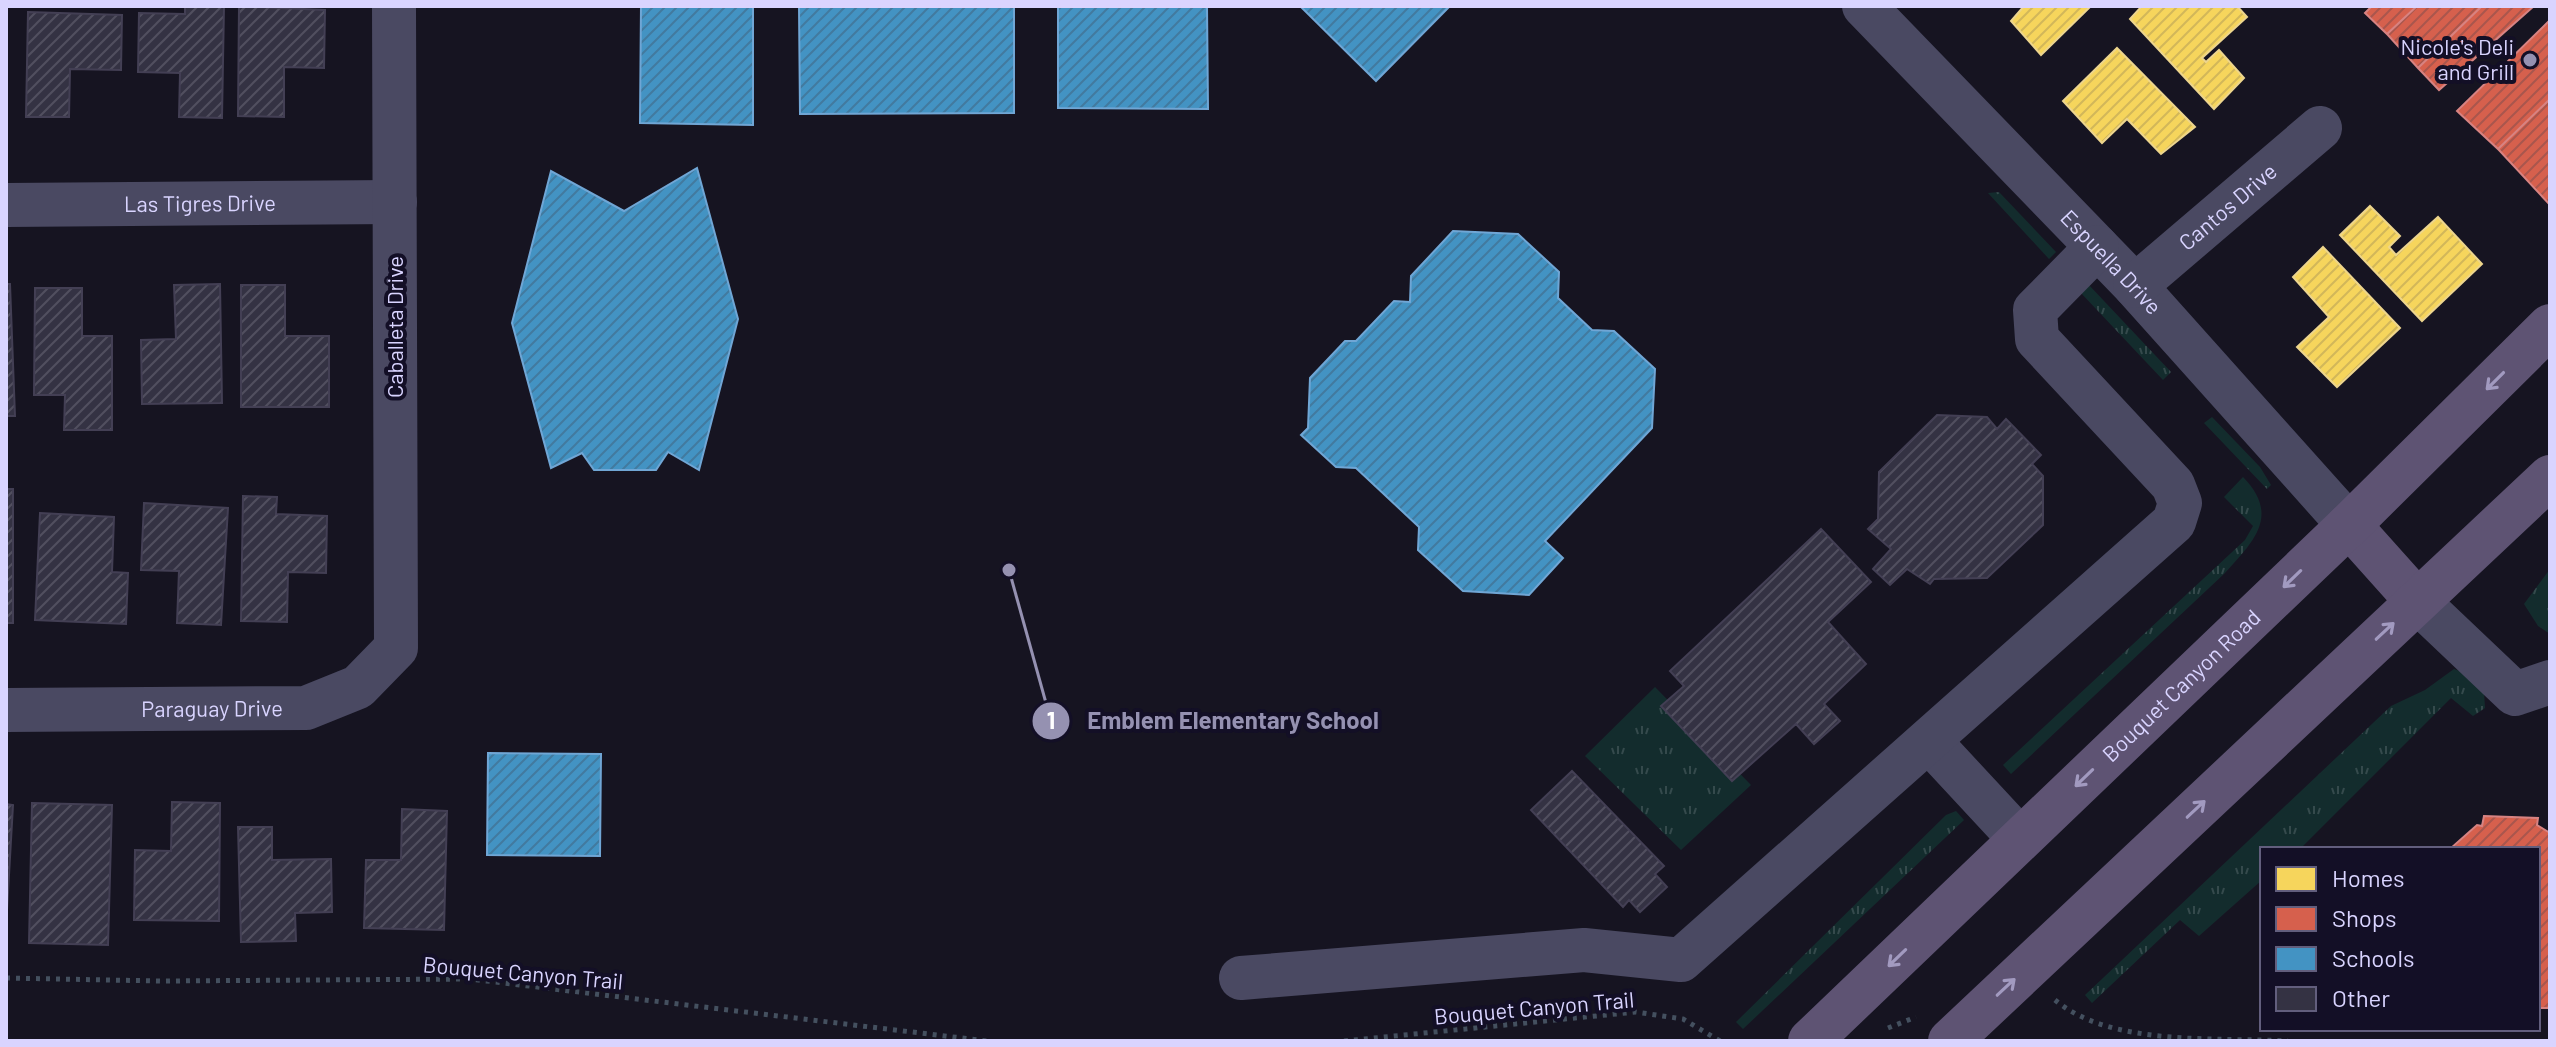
<svg xmlns="http://www.w3.org/2000/svg" width="2556" height="1047" viewBox="0 0 2556 1047" font-family="Barlow,sans-serif">
  <style>
    .grass { fill: url(#grass-tufts) }
    .homes { fill: url(#homes-hatch); stroke: #edd58d; stroke-width: 2 }
    .shops { fill: url(#shops-hatch); stroke: #d78382; stroke-width: 2 }
    .schools { fill: url(#schools-hatch); stroke: #70a6d5; stroke-width: 2 }
    .building { fill: url(#building-hatch); stroke: #433f54; stroke-width: 2 }
    .lines { fill: none; stroke-linecap: round; stroke-linejoin: round }
    .path { stroke: #44505f; stroke-width: 5; stroke-dasharray: 4 6; stroke-linecap: butt }
    .minor { stroke: #4a4962; stroke-width: 44 }
    .major { stroke: #5e5373; stroke-width: 44 }
    .oneway { stroke: #a29ac0 }
    .poi-dot { fill: #9591b1; stroke: #130f26; stroke-width: 3 }
    .labels { text-anchor: middle; stroke-width: 8; stroke-linejoin: round; paint-order: stroke }
    .poi-label { font-size: 22px; fill: #d9d4ff; stroke: #130f26; text-anchor: end }
    .street-label { font-size: 22px; fill: #d9d4ff; stroke: #130f26 }
    .leader { fill: none; stroke: #9591b1; stroke-width: 3 }
    .callout-dot { fill: #9591b1; stroke: #130f26; stroke-width: 3 }
    .mark-label { font-size: 24px; text-anchor: middle; font-weight: bold; fill: #fff }
    .callout-label { font-size: 24px; text-anchor: middle; font-weight: bold; fill: #9591b1; stroke: #130f26; stroke-width: 8; stroke-linejoin: round; paint-order: stroke }
  </style>
  <defs>
    <pattern id="grass-tufts" width="24" height="20" patternUnits="userSpaceOnUse" patternTransform="scale(2)"><rect width="24" height="20" fill="#132c2d"/><path d="M3 7l-1-3M5 7V3M7 7l1-3M15 17l-1-3M17 17v-4M19 17l1-3" fill="none" stroke="#354a4c"/></pattern>
    <pattern id="homes-hatch" width="6" height="6" patternUnits="userSpaceOnUse" patternTransform="scale(2)"><rect width="6" height="6" fill="#f6d55c"/><path d="M-1 1l2-2M0 6l6-6M5 7l2-2" fill="none" stroke="#d2b759"/></pattern>
    <pattern id="shops-hatch" width="6" height="6" patternUnits="userSpaceOnUse" patternTransform="scale(2)"><rect width="6" height="6" fill="#d6604d"/><path d="M-1 1l2-2M0 6l6-6M5 7l2-2" fill="none" stroke="#a9564d"/></pattern>
    <pattern id="schools-hatch" width="6" height="6" patternUnits="userSpaceOnUse" patternTransform="scale(2)"><rect width="6" height="6" fill="#4393c3"/><path d="M-1 1l2-2M0 6l6-6M5 7l2-2" fill="none" stroke="#427a9f"/></pattern>
    <pattern id="building-hatch" width="6" height="6" patternUnits="userSpaceOnUse" patternTransform="scale(2)"><rect width="6" height="6" fill="#343243"/><path d="M-1 1l2-2M0 6l6-6M5 7l2-2" fill="none" stroke="#514f5f"/></pattern>
  </defs>
  <rect width="100%" height="100%" fill="#161421"/>
  <path class="grass" d="M1999,192L2056,252L2049,259L1988,193Z
    M2088,284L2171,372L2163,380L2081,293Z
    M2212,417L2260,467L2271,485L2267,489L2204,423Z
    M2243,477C2281,516 2253,542 2225,573L2011,774L2003,765L2245,540L2253,526L2224,497Z
    M2550,569V634L2538,626L2524,604Z
    M2454,669L2465,673L2484,692L2485,708L2473,716L2451,698L2300,849H2262V880L2199,936L2180,920L2092,1003L2085,995L2391,706L2425,690Z
    M1655,687L1751,785L1681,850L1585,756Z
    M1956,811L1964,820L1743,1029L1736,1022L1946,815Z"/>
  <path class="homes" d="M2024,6H2091L2041,55L2011,21Z
    M2142,6H2237L2247,17L2202,58L2206,62L2219,50L2244,78L2214,109L2130,19Z
    M2117,48L2195,127L2161,154L2127,119L2102,143L2063,101Z
    M2370,206L2400,236L2389,247L2396,255L2438,217L2482,264L2422,321L2340,235Z
    M2323,247L2400,328L2337,387L2297,347L2329,317L2293,277Z"/>
  <path class="shops" d="M2372,6H2417L2387,34L2365,13Z
    M2417,6H2482L2418,68L2387,34Z
    M2482,6H2534L2439,90L2418,68Z
    M2550,20V99L2498,149L2457,111Z
    M2550,99V205L2498,149Z
    M2484,816L2538,818L2537,825L2550,833V1008H2538V849H2450L2477,825L2482,826Z"/>
  <path class="schools" d="M641,6H753V125L640,123Z
    M799,6H1014V113L800,114Z
    M1058,6H1207L1208,109L1058,108Z
    M1300,6H1450L1376,81Z
    M697,168L738,319L699,470L668,452L656,470H594L582,453L551,468L512,323L551,171L624,211Z
    M1453,231L1518,234L1559,272L1558,298L1592,330L1614,331L1655,369L1652,428L1545,541L1563,558L1529,595L1463,591L1418,550L1419,527L1356,468L1336,467L1301,435L1308,428L1310,378L1345,341H1356L1394,301L1410,302L1411,276Z
    M488,753L601,754L600,856L487,855Z"/>
  <path class="building" d="M185,6H224L222,118L179,117L180,73L138,72L139,13L185,14Z
    M239,6L325,10L324,68L284,67V117L238,116Z
    M28,12L122,15L121,70L70,69L69,117H26Z
    M6,284H10L15,416H6Z
    M220,284L222,403L142,404L141,340L176,339L174,285Z
    M241,285H285V336H329V407H241Z
    M35,288H82V336H112V430H64L65,395H34Z
    M1937,415L1987,417L1997,429L2006,419L2041,455L2032,464L2043,476V525L1987,578L1934,579L1930,584L1907,569L1890,585L1873,569L1891,549L1868,529L1878,519L1879,472Z
    M6,489H13V623H6Z
    M243,496L277,497L276,514L327,516L326,573L288,572L287,622L241,621Z
    M144,503L228,508L221,625L177,623L179,571L141,570Z
    M40,513L114,517L112,572L128,573L126,624L35,620Z
    M1821,529L1871,582L1828,622L1866,664L1824,704L1840,721L1814,744L1796,724L1732,781L1661,706L1684,686L1670,671Z
    M1572,771L1664,866L1655,874L1667,887L1640,912L1629,900L1623,907L1531,810Z
    M172,802L220,803L219,921L134,920L135,850L171,851Z
    M32,803L112,805L108,945L29,943Z
    M6,804L13,805L7,910H6Z
    M402,809L447,811L444,930L364,928L366,860H401Z
    M238,827H272V860L331,859L332,912L295,913L296,941L241,942Z"/>
  <g class="lines">
    <path class="path" d="M6,978L161,981L470,979L987,1041
      M2055,1000C2111,1047 2218,1037 2288,1041
      M1888,1028L1916,1017
      M1344,1041L1636,1012L1683,1019L1720,1041"/>
    <g class="minor">
      <path id="s1" d="M1864,6L2135,286L2349,525"/>
      <path id="s2" d="M6,205L395,202"/>
      <path id="s3" d="M2135,286L2320,128"/>
      <path d="M2417,601L2515,694L2550,682"/>
      <path id="s4" d="M6,710L306,708L358,687L396,648L394,6"/>
      <path d="M1929,741L2020,839"/>
      <path d="M1241,978L1584,950L1681,960L2174,522L2180,503L2173,485L2037,339L2035,310L2097,247"/>
    </g>
    <g class="major">
      <path d="M2349,525L2417,601"/>
      <path id="s5" d="M1810,1041L2349,525L2550,326"/>
      <path d="M1950,1041L2550,477"/>
    </g>
  </g>
  <defs><path id="oneway-shaft" d="M-6 0H5M1.5-3L5.5 0L1.5 3" fill="none" stroke-width="1.6" stroke-linecap="round" stroke-linejoin="round" transform="scale(2)"/></defs>
  <g class="oneway">
    <use href="#oneway-shaft" transform="translate(2495 381) rotate(135)"/>
    <use href="#oneway-shaft" transform="translate(2292 579) rotate(136)"/>
    <use href="#oneway-shaft" transform="translate(2385 631) rotate(-43)"/>
    <use href="#oneway-shaft" transform="translate(2084 778) rotate(136)"/>
    <use href="#oneway-shaft" transform="translate(2196 809) rotate(-43)"/>
    <use href="#oneway-shaft" transform="translate(1897 958) rotate(136)"/>
    <use href="#oneway-shaft" transform="translate(2006 987) rotate(-43)"/>
  </g>
  <circle class="poi-dot" cx="2530" cy="60" r="8"/>
  <g class="labels">
    <g class="poi-label">
      <text x="2514" y="55">Nicole's Deli<tspan x="2514" dy="25">and Grill</tspan></text>
    </g>
    <g class="street-label">
      <text dy="8" stroke="none"><textPath href="#s2" startOffset="194">Las Tigres Drive</textPath></text>
      <text dy="8" stroke="none"><textPath href="#s3" startOffset="122">Cantos Drive</textPath></text>
      <text dy="8" stroke="none"><textPath href="#s1" startOffset="356">Espuella Drive</textPath></text>
      <text transform="translate(395 327) rotate(-90)" y="8">Caballeta Drive</text>
      <text dy="8" stroke="none"><textPath href="#s5" startOffset="514">Bouquet Canyon Road</textPath></text>
      <text dy="8" stroke="none"><textPath href="#s4" startOffset="206">Paraguay Drive</textPath></text>
      <text transform="translate(523 973) rotate(5)" y="8">Bouquet Canyon Trail</text>
      <text transform="translate(1534 1008) rotate(-5)" y="8">Bouquet Canyon Trail</text>
    </g>
  </g>
  <path class="leader" d="M1009 570L1051 721"/>
  <g class="callout-dot">
    <circle cx="1009" cy="570" r="8"/>
    <circle cx="1051" cy="721" r="20"/>
  </g>
  <g class="mark-label">
    <text x="1051" y="729">1</text>
  </g>
  <g class="callout-label">
    <text x="1233" y="729">Emblem Elementary School</text>
  </g>
  <rect width="2556" height="1047" fill="none" stroke="#d9d4ff" stroke-width="16"/>
  <rect x="2260" y="847" width="280" height="184" fill="#130f26" stroke="#625e7d" stroke-width="2"/>
  <rect x="2276" y="867" width="40" height="24" fill="#f6d55c" stroke="#625e7d" stroke-width="2"/>
  <text x="2332" y="887" font-size="24" fill="#d9d4ff">Homes</text>
  <rect x="2276" y="907" width="40" height="24" fill="#d6604d" stroke="#625e7d" stroke-width="2"/>
  <text x="2332" y="927" font-size="24" fill="#d9d4ff">Shops</text>
  <rect x="2276" y="947" width="40" height="24" fill="#4393c3" stroke="#625e7d" stroke-width="2"/>
  <text x="2332" y="967" font-size="24" fill="#d9d4ff">Schools</text>
  <rect x="2276" y="987" width="40" height="24" fill="#343243" stroke="#625e7d" stroke-width="2"/>
  <text x="2332" y="1007" font-size="24" fill="#d9d4ff">Other</text>
</svg>
